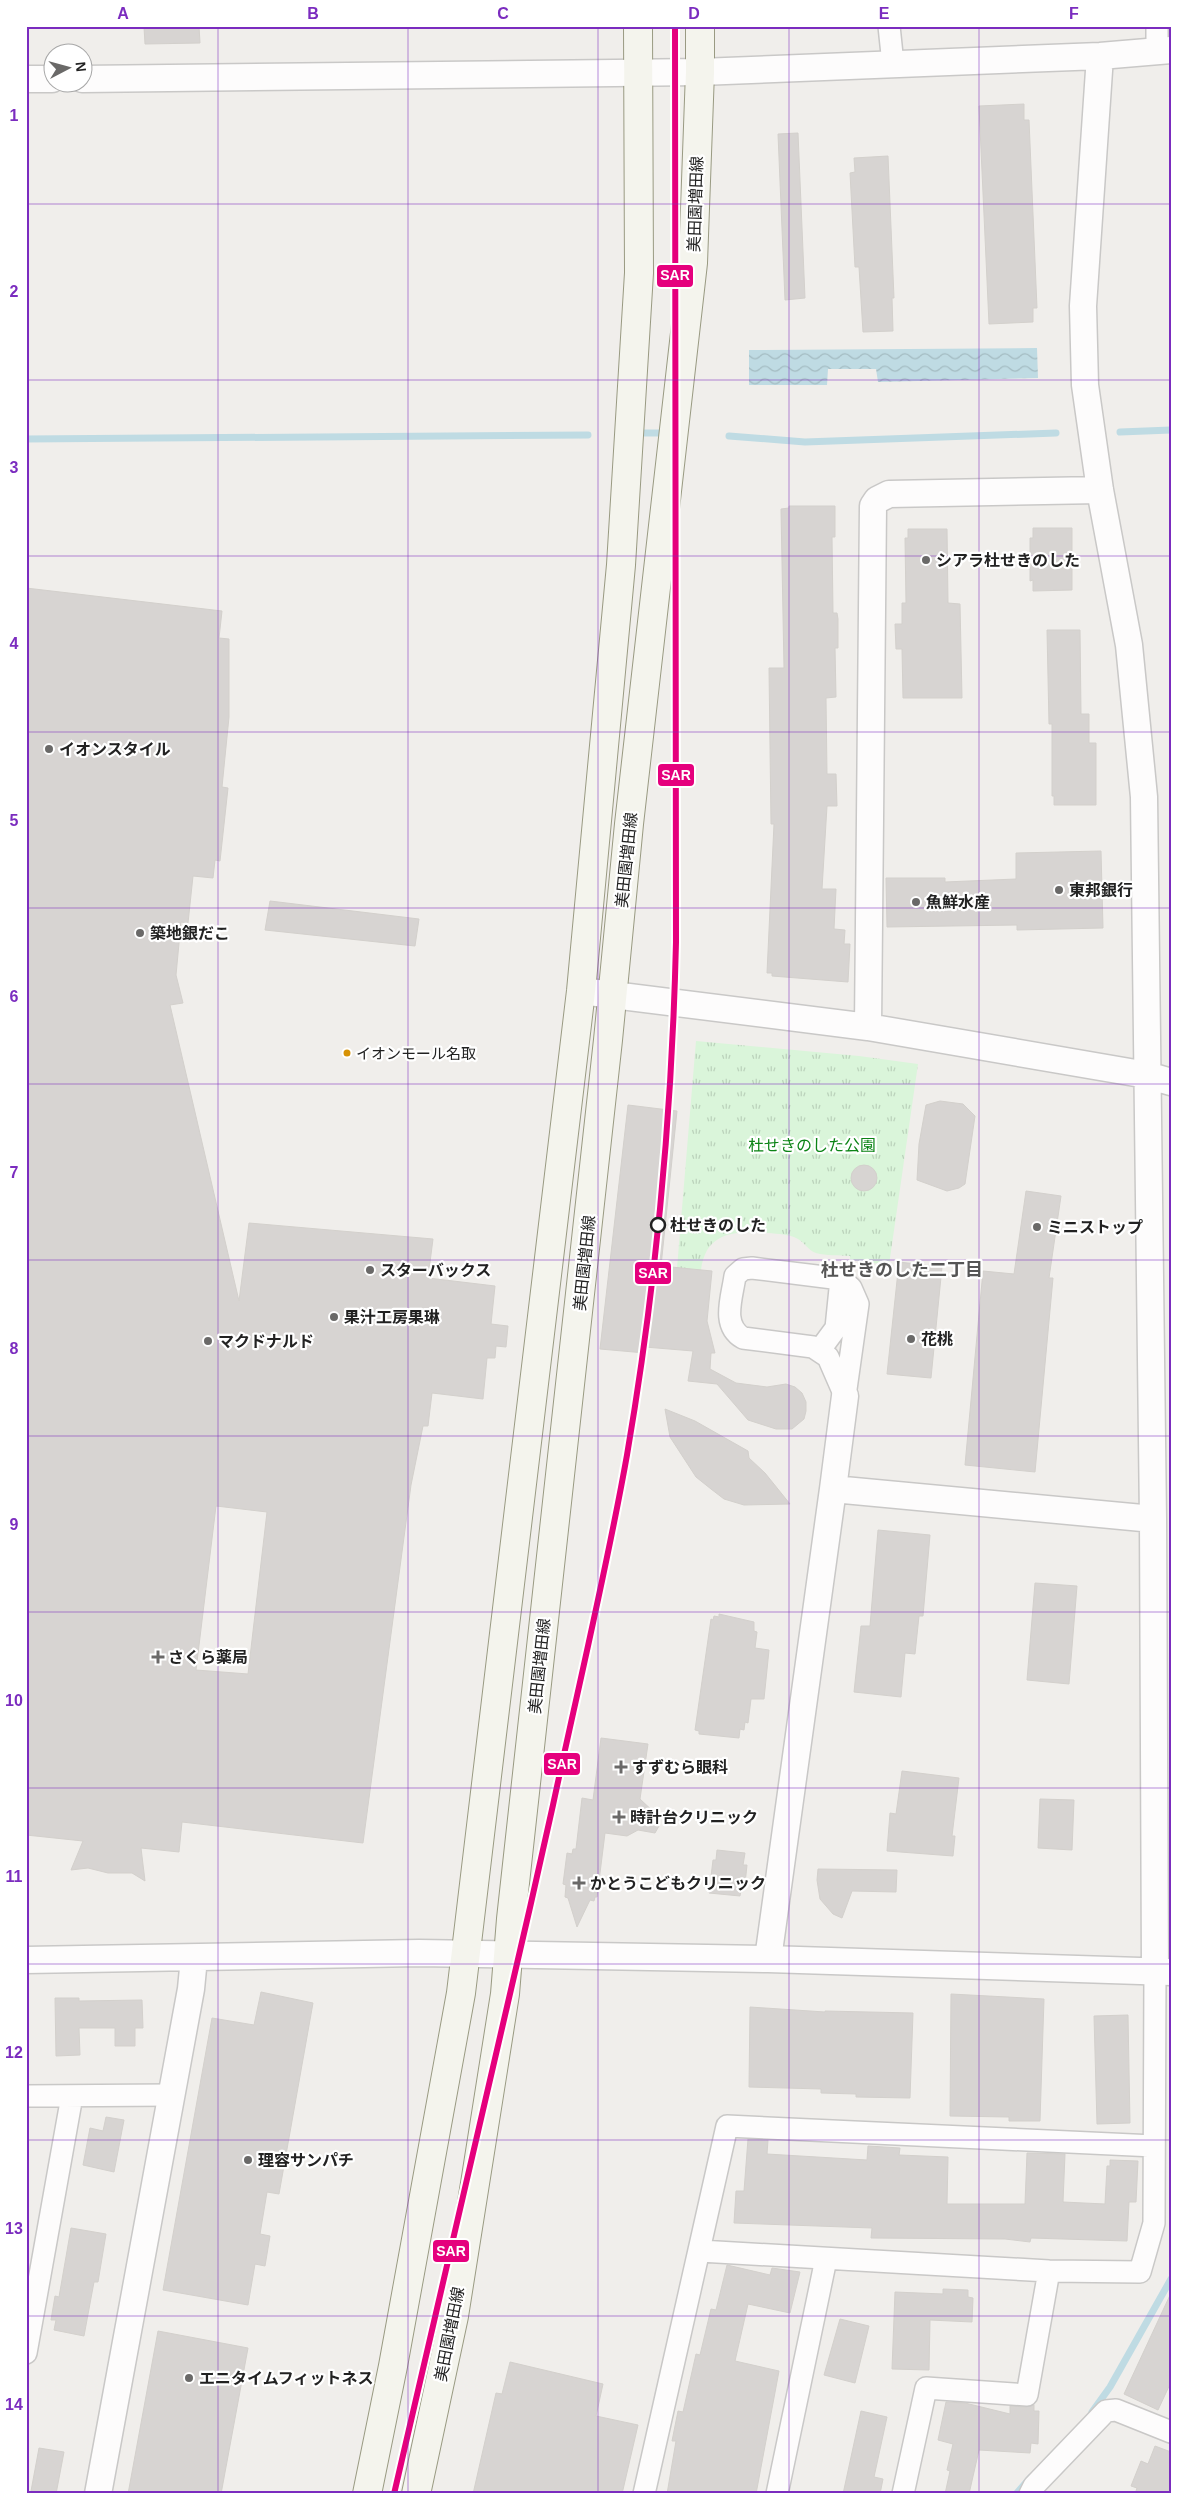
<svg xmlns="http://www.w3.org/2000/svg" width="1197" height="2520" viewBox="0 0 1197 2520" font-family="Arial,'Noto Sans JP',sans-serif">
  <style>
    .park { fill: url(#park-tufts) }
    .water { fill: url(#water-waves) }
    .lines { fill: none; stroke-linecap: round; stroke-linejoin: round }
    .stream { stroke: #bfdbe3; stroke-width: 7 }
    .building { fill: #d7d4d2; stroke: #d3d0cc; fill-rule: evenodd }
    .minor-casing { stroke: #c9c8c7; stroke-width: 24 }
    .tertiary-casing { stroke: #c9c8c7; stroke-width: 29 }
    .secondary-casing { stroke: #999a82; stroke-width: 30 }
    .minor { stroke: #fdfcfc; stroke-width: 21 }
    .tertiary { stroke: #fdfcfc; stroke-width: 26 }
    .secondary { stroke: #f4f4ed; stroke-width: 28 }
    .rail-1-casing { stroke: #fff; stroke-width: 10 }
    .rail-1 { stroke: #e5007d; stroke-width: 6 }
    .grid { fill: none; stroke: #7b2cbf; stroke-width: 1; stroke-opacity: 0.55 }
    .poi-dot { fill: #6a6968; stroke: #fff; stroke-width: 2 }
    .bus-dot { fill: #d79205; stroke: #fff; stroke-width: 2 }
    .stop-dot { fill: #fff; stroke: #222; stroke-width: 2.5 }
    .labels { text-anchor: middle; stroke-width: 4.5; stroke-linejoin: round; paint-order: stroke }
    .bus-label { font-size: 15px; fill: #222; stroke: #fff; text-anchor: start }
    .street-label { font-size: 16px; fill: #222; stroke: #fff }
    .poi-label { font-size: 16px; font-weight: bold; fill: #222; stroke: #fff; text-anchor: start }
    .park-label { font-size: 16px; fill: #0c8416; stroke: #fff }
    .stop-label { font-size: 16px; font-weight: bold; fill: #222; stroke: #fff; text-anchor: start }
    .neighbourhood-label { font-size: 18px; font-weight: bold; fill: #555; stroke: #fff }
    .line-badge { stroke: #fff; stroke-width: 2 }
    .badge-label { font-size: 14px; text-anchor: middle; font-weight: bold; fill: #fff }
    .neatline { fill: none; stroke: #7b2cbf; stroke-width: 2 }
    .grid-label { font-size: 16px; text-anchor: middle; font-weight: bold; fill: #7b2cbf }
  </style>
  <defs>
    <pattern id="park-tufts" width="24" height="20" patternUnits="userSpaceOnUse" patternTransform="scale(1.25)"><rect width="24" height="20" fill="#daf5da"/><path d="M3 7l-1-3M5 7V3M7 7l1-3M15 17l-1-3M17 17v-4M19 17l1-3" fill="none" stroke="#bbd2bb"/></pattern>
    <pattern id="water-waves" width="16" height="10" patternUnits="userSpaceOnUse" patternTransform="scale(1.25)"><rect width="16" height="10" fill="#bfdbe3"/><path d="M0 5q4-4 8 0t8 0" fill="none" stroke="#a4bcc2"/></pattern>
  </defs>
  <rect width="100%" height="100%" fill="#f0eeeb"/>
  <path class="park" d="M696,1041L859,1056L918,1064L889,1265L850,1260V1256C839,1255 826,1256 816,1253C809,1251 804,1242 798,1239C789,1234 778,1234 768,1233C736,1231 706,1231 701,1270L677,1268Z"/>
  <path class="water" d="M1037,348L1038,378L878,382L876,369H828L827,385H749V350Z"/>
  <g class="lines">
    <path class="stream" d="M1120,432L1171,430
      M642,433H660
      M729,436L805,442L1056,433
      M26,439L588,435
      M1092,2412L1110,2387L1171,2279
      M1016,2494L1030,2478"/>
  </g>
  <path class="building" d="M199,26L200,43L145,44L144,27Z
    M1024,104V120H1029L1037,308H1033V322L989,324L979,106Z
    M798,133L805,298L785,300L778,134Z
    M888,156L894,298H892L893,331L863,332L859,267H855L850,173L855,172L854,158Z
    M789,506H835V537H832L833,613H837L838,619V648H835L836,697L826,698L827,774H836L837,806H827L822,889H836L834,929L845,930L844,944H850L848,982L772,976V973H767L774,824H771L769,668H784L781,509L789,508Z
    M1033,528H1072V590L1033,591V580L1030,581V538H1033Z
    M908,529H947L948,603L960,604L962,698H903L902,649H896L895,624H902V603H906L905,538H908Z
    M26,588L222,611L219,638L229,639V717L222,787L228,788L220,861L215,860L213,878L193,876L188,923L181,922L176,975L183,1003L170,1005L239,1301L249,1223L433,1239L428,1278L495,1286L491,1324L508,1326L506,1347L496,1346L495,1358H487L483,1399L432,1393L428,1426H423L411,1485L363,1843L182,1822L179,1852L141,1848L145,1881L132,1873H108L88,1868L71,1870L83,1841L26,1835ZM216,1506L267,1512L248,1674L196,1670Z
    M1047,630H1080L1081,714H1089V743H1096V805H1054V796H1052V724H1049Z
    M1101,851L1103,928L1017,930V925L887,927L886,878H945V882L1016,879V853Z
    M270,901L419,919L415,946L265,930Z
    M940,1101L963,1104L975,1116L965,1184L959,1188L947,1191L917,1180L919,1144L926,1105Z
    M628,1105L677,1111L661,1266L712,1271L707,1321L715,1353H711L710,1369L736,1383L767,1387L786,1384L795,1387L802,1393L806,1402V1411L804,1419L792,1429H776L748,1420L717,1384L688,1381L693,1351L645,1347V1353L600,1349Z
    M851 1178a13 13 0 1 1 26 0a13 13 0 1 1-26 0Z
    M1026,1191L1061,1196L1049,1278H1053L1035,1472L965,1465L983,1271L1014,1274Z
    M899,1262L942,1267L931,1378L887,1374Z
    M665,1409L695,1421L748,1451L749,1458L765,1473L790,1504L744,1505L724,1499L711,1489L696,1477L670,1437Z
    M878,1530L930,1535L923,1616H919L915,1654L905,1653L901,1697L854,1692L861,1626H870Z
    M1035,1583L1077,1586L1069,1684L1027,1680Z
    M719,1614L754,1622V1631L757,1632L755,1648L769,1650L764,1699H751L748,1723L745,1722L744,1730L740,1729L739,1738L699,1734V1731L695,1730L711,1619L713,1620L714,1616L719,1617Z
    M601,1738L648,1744L640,1799L657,1815L659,1826L655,1833L638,1830L627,1836L605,1833L597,1897H595L594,1901L590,1900L577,1927L568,1898L565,1897L566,1885L563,1884L567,1853L572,1854L573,1849H576L582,1798L593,1800Z
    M902,1771L959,1778L952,1836H955L953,1856L887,1851L890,1813L896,1814Z
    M1040,1799L1074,1800L1072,1850L1038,1848Z
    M717,1850L745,1853L743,1865H747L745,1884H742L740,1896L709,1893L713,1860H716Z
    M818,1869L897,1870L896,1892L852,1891L842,1918L833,1914L820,1899L817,1880Z
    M261,1992L313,2003L279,2194L267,2192L260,2234L270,2236L265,2266L255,2264L248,2305L163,2290L212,2018L254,2025Z
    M951,1994L1044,1999L1040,2121H1009V2117L950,2116Z
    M55,1998H79V2001L142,2000L143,2028H135V2046H115V2028H79L80,2055L56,2056Z
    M750,2007L825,2012V2011L913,2013L910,2098L856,2097V2094L821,2093V2089L749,2087Z
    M1128,2015L1130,2123L1097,2124L1094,2016Z
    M106,2117L124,2120L114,2172L83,2165L90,2128L103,2131Z
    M748,2139L768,2140L767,2154L867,2160L868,2146L900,2148L899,2155L948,2157L947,2204H1025L1027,2153L1065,2154L1063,2202L1105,2204L1107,2166H1110V2160L1138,2161L1136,2202H1129L1127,2241L1031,2238L1030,2242L1005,2239L871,2238L872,2228L734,2223L736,2191H744Z
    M71,2228L106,2234L98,2282H94L84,2336L54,2330L56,2320H51L55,2296L59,2297Z
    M727,2265L770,2275L772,2268L800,2272L790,2313L748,2304L735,2361L779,2371L756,2494H667L676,2441H672L678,2411L683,2412L696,2354L700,2355L711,2309L716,2310Z
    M943,2289L968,2290V2297L973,2298L972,2322L930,2320L929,2370L892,2369L895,2292L943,2294Z
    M1171,2293V2382L1158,2410L1124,2394Z
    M840,2319L869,2326L855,2383L824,2375Z
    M158,2331L248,2348L221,2494H128Z
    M510,2362L603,2384L596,2416L638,2425L622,2494H473L496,2393L502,2394Z
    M946,2402L965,2403L1010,2414V2406L1026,2407L1034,2405V2411H1039L1038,2444L1031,2443L1030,2453L979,2450L969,2494H945L950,2471L947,2470L953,2444L938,2440Z
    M861,2411L887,2417L874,2477L883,2479L880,2494H843Z
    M1155,2446L1171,2452V2494H1135L1137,2488L1131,2486L1141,2461L1148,2464Z
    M39,2448L64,2452L56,2494L31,2491Z"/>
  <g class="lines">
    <defs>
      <path id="minor" d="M889,26L893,64
        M1157,50V26
        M752,1268L841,1279L851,1288L858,1304L845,1396L828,1357L813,1347L743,1338C721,1325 732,1298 735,1276L743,1269Z
        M819,1351L836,1328L841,1279
        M26,2096L172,2095
        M700,2251L1049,2271L1140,2272L1154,2223L1155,1972
        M26,2353L72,2096
        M644,2494L727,2126L1154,2146
        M777,2494L826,2259
        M903,2494L926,2388L1027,2395L1049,2271
        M1030,2494L1034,2486L1106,2411L1116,2410L1171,2432"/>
      <path id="tertiary" d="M1100,56L1083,306L1085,385L1100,490L1129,645L1144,797L1153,1519L1155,1972
        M26,79H52
        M82,79L700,72L1100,56L1171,50
        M581,991L868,1027L1147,1075L1171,1082
        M868,1027L873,506L877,500L889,494L1100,490
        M833,1489L845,1396
        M768,1959L833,1489L1153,1519
        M26,1960L419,1953L768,1959L1171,1972
        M98,2494L191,1989L194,1958"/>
      <path id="secondary" d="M367,2494L393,2366L461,1993L581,991L621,565L639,273L638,26
        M416,2494L454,2316L505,1994L511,1919L608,1040L629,824L693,263L700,72V26"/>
    </defs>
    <use href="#minor" class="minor-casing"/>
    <use href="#tertiary" class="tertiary-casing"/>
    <use href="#secondary" class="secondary-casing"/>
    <use href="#minor" class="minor"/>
    <use href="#tertiary" class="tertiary"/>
    <use href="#secondary" class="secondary"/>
    <defs>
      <path id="rail-1" d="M394,2494C447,2264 502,2035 553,1805C578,1688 606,1573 627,1455C656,1286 672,1113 676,942L675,26"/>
    </defs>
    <use href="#rail-1" class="rail-1-casing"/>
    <use href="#rail-1" class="rail-1"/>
  </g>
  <path class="grid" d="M218,26V2494M408,26V2494M598,26V2494M789,26V2494M979,26V2494M26,204H1171M26,380H1171M26,556H1171M26,732H1171M26,908H1171M26,1084H1171M26,1260H1171M26,1436H1171M26,1612H1171M26,1788H1171M26,1964H1171M26,2140H1171M26,2316H1171"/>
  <g class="poi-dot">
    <circle cx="926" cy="560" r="5"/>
    <circle cx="49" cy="749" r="5"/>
    <circle cx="1059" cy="890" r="5"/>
    <circle cx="916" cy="902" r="5"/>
    <circle cx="140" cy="933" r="5"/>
    <circle cx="1037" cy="1227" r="5"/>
    <circle cx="370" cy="1270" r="5"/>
    <circle cx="334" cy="1317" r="5"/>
    <circle cx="911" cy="1339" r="5"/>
    <circle cx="208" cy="1341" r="5"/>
    <path d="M155.5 1649.5h5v5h5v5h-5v5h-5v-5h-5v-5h5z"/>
    <path d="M618.5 1759.5h5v5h5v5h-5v5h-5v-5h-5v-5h5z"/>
    <path d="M616.5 1809.5h5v5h5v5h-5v5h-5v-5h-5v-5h5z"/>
    <path d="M576.5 1875.5h5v5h5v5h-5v5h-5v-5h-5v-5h5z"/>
    <circle cx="248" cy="2160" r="5"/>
    <circle cx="189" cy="2378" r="5"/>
  </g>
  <circle class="bus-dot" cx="347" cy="1053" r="4.5"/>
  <circle class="stop-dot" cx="658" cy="1225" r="7"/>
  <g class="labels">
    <g class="bus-label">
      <text x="356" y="1059">イオンモール名取</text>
    </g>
    <g class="street-label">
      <text transform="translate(695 204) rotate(-88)" y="6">美田園増田線</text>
      <text transform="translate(626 860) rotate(-84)" y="6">美田園増田線</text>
      <text transform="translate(584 1263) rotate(-84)" y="6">美田園増田線</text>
      <text transform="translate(539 1666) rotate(-84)" y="6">美田園増田線</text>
      <text transform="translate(449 2334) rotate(-79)" y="6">美田園増田線</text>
    </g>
    <g class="poi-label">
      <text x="936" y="566">シアラ杜せきのした</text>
      <text x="59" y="755">イオンスタイル</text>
      <text x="1069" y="896">東邦銀行</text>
      <text x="926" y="908">魚鮮水産</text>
      <text x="150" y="939">築地銀だこ</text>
      <text x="1047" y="1233">ミニストップ</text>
      <text x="380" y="1276">スターバックス</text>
      <text x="344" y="1323">果汁工房果琳</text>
      <text x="921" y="1345">花桃</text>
      <text x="218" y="1347">マクドナルド</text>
      <text x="168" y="1663">さくら薬局</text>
      <text x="632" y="1773">すずむら眼科</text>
      <text x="630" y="1823">時計台クリニック</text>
      <text x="590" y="1889">かとうこどもクリニック</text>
      <text x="258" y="2166">理容サンパチ</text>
      <text x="199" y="2384">エニタイムフィットネス</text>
    </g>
    <g class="park-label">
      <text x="812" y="1151">杜せきのした公園</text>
    </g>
    <g class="stop-label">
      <text x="670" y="1231">杜せきのした</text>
    </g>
    <g class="neighbourhood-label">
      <text x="902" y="1276">杜せきのした二丁目</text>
    </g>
  </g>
  <g class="line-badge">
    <rect x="656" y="264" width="38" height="24" rx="5" fill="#e5007d"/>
    <rect x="657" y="763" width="38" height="24" rx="5" fill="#e5007d"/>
    <rect x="634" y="1261" width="38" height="24" rx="5" fill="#e5007d"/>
    <rect x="543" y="1752" width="38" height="24" rx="5" fill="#e5007d"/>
    <rect x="432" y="2239" width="38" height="24" rx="5" fill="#e5007d"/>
  </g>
  <g class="badge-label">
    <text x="675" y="280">SAR</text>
    <text x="676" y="780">SAR</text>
    <text x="653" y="1278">SAR</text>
    <text x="562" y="1769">SAR</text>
    <text x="451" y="2256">SAR</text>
  </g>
  <rect width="1197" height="2520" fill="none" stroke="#ffffff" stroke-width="55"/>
  <g transform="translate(68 68) rotate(84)"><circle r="24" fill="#ffffff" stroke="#a7a7a7"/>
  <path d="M0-4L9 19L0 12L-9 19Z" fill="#6a6968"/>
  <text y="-8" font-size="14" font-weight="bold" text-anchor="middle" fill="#222222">N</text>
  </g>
  <rect x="28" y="28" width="1142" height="2464" class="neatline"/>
  <g class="grid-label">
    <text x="123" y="19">A</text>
    <text x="313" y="19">B</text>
    <text x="503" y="19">C</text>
    <text x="694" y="19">D</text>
    <text x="884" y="19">E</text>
    <text x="1074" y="19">F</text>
    <text x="14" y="121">1</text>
    <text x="14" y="297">2</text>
    <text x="14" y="473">3</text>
    <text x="14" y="649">4</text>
    <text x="14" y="826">5</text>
    <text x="14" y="1002">6</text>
    <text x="14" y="1178">7</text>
    <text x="14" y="1354">8</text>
    <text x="14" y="1530">9</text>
    <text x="14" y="1706">10</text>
    <text x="14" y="1882">11</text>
    <text x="14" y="2058">12</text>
    <text x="14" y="2234">13</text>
    <text x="14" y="2410">14</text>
  </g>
</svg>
